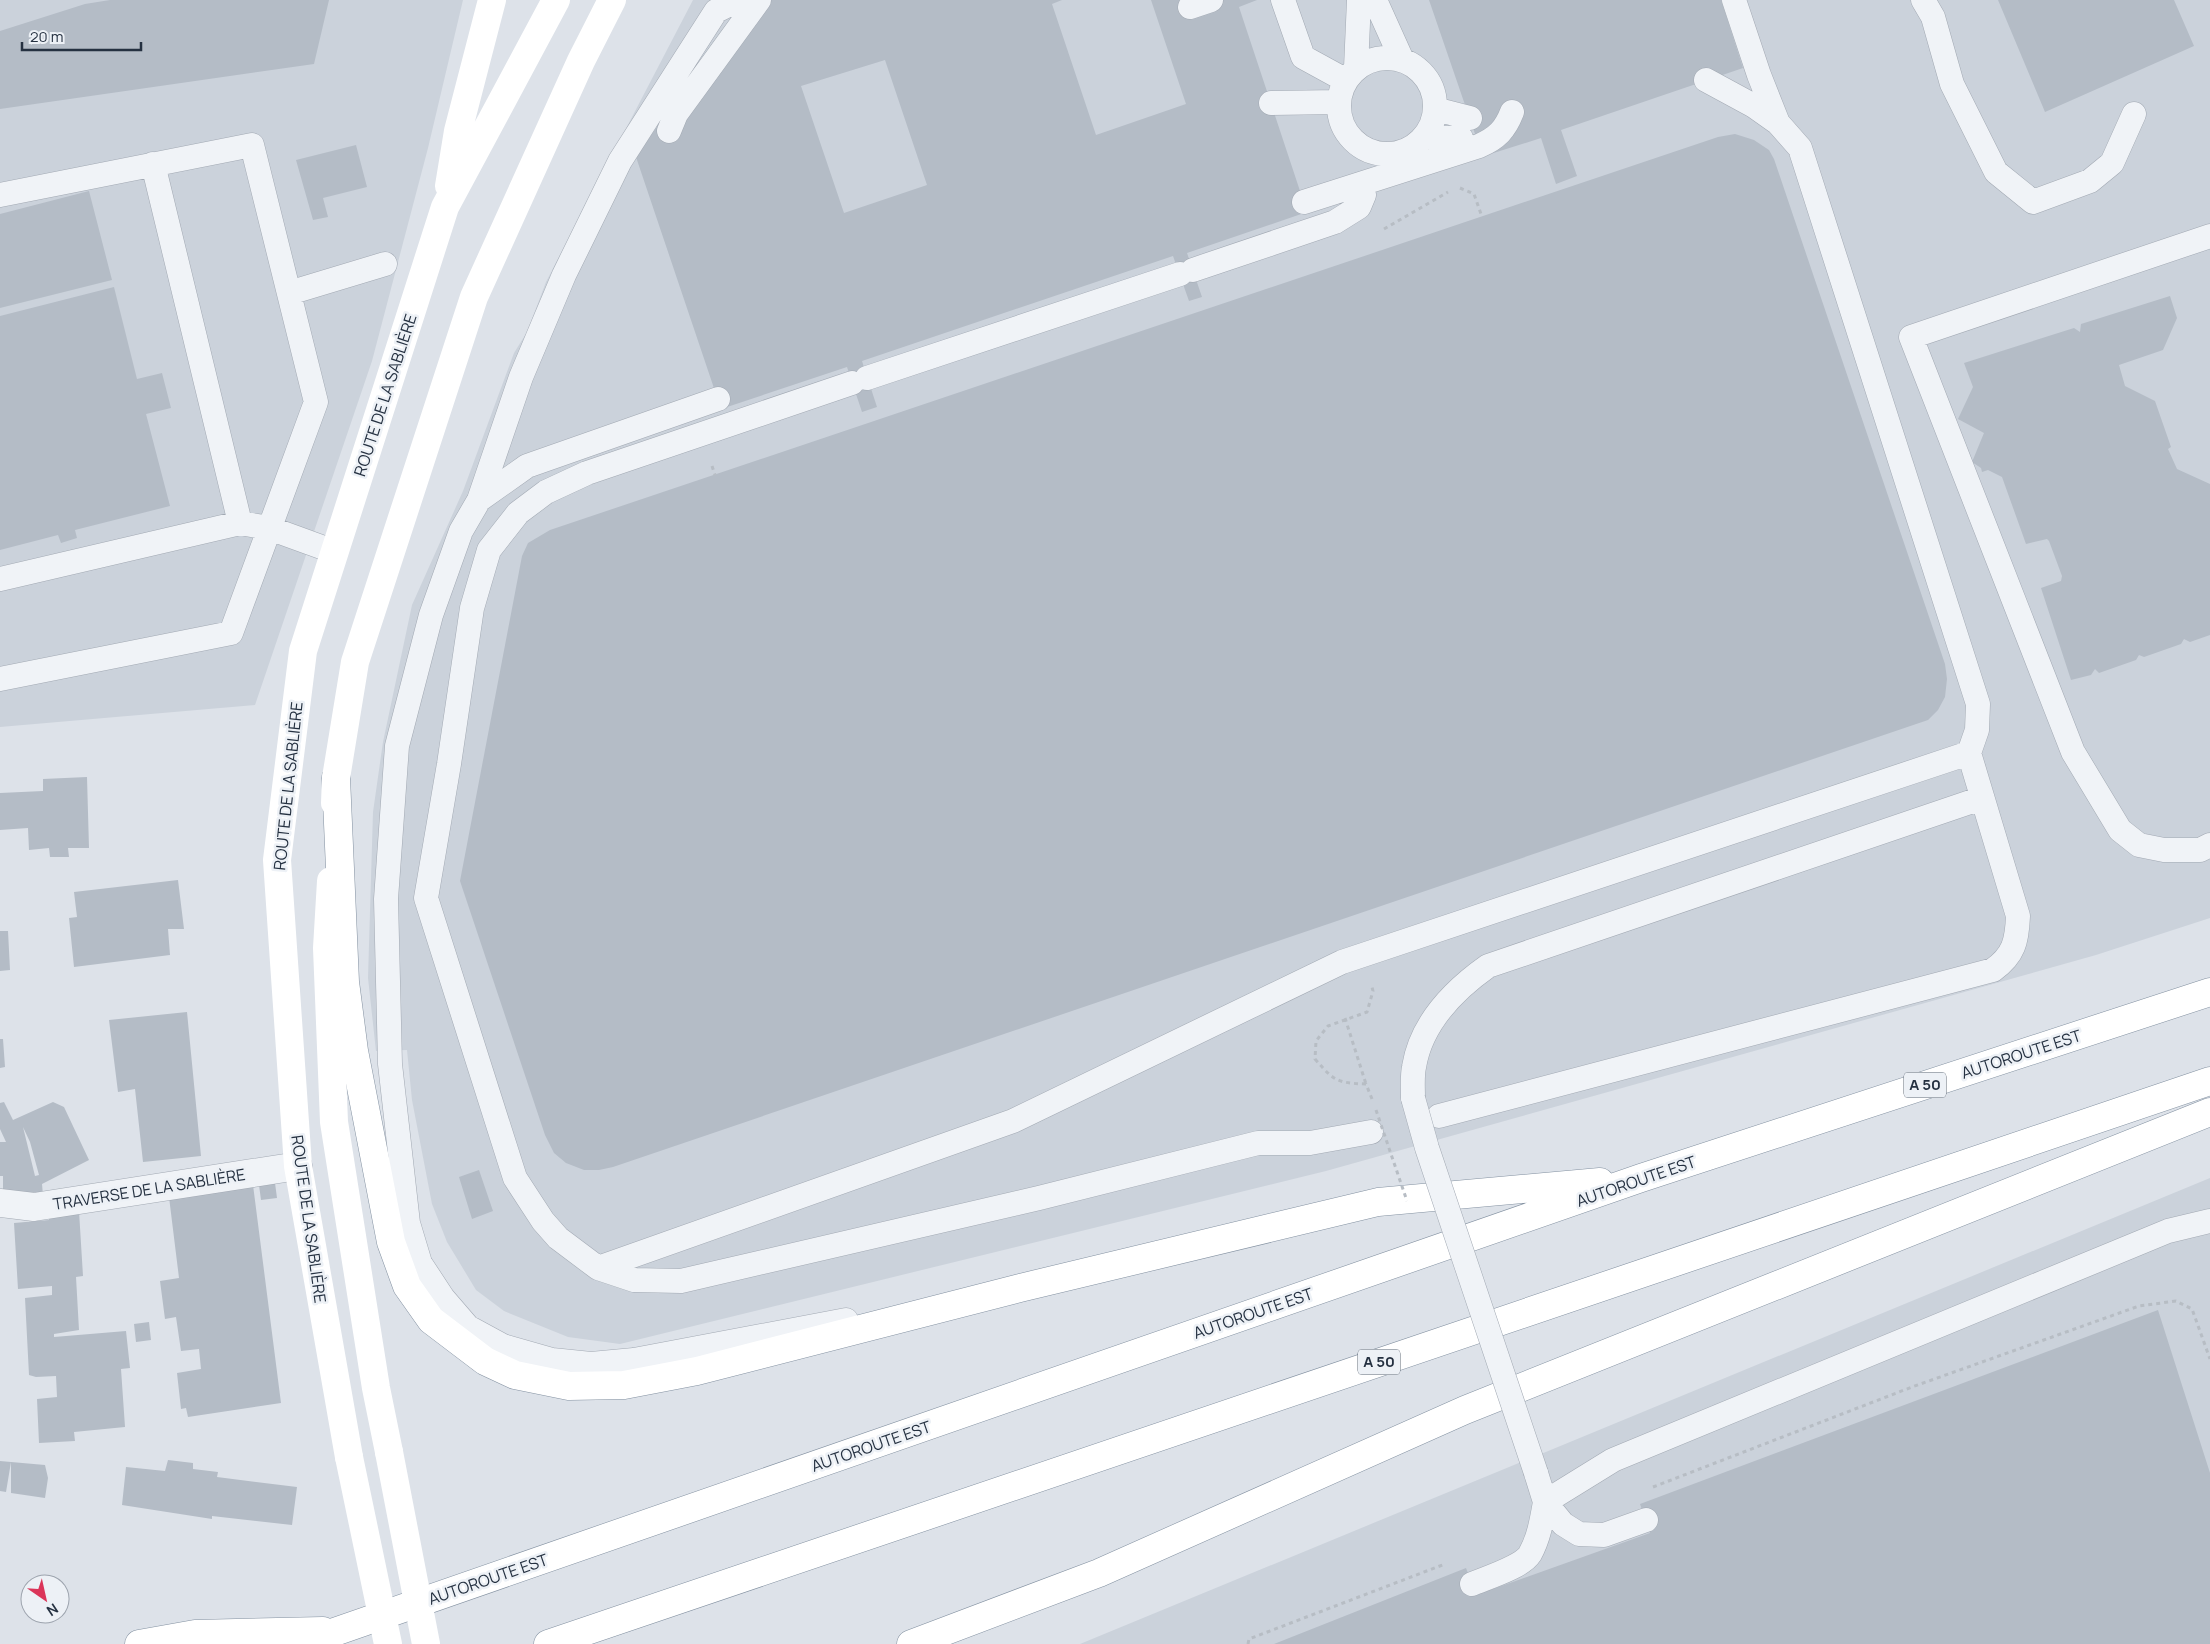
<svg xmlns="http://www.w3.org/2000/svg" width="2210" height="1644" viewBox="0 0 2210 1644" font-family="Manrope,sans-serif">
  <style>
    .built { fill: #cbd2db }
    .building { fill: #b4bcc6; fill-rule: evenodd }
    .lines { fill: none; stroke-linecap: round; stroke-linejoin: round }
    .lane-casing { stroke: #a2a9b3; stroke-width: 25 }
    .street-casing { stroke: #a2a9b3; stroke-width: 29 }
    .highway-casing { stroke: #8391a1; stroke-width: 29 }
    .path { stroke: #b7bdc4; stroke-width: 3; stroke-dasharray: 4 4; stroke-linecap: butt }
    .lane { stroke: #f0f3f7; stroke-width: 24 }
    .street { stroke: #f0f3f7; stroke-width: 28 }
    .secondary { stroke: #fff; stroke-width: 28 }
    .highway { stroke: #fff; stroke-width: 28 }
    .lane-bridge-casing { stroke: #a2a9b3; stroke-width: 25; stroke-linecap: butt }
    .path-bridge { stroke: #b7bdc4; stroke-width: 3; stroke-dasharray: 4 4; stroke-linecap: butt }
    .lane-bridge { stroke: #f0f3f7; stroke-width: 24 }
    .secondary-bridge { stroke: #fff; stroke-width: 28 }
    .labels { text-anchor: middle; stroke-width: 5; stroke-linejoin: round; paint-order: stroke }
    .shield { fill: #edf1f6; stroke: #616b77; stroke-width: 1 }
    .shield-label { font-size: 15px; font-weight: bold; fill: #253141 }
    .street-label { font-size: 16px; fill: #253141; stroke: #edf1f6 }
  </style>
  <rect width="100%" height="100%" fill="#dde2e9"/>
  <path class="built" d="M0,0H463L428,148L372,361L255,705L0,727Z
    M693,0H2210V918L2096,955L1326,1171L620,1344L568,1337L504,1311L476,1290L447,1242L432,1204L412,1100L407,1050L376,1051L368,978L373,812L383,742L412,605L463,491L514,353L527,332L546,282Z
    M2210,1178V1644H1080Z"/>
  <path class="building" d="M110,0H329L314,64L0,109V31L85,4Z
    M745,0H1062L1052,4L1096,135L1186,104L1151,0H1257L1239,7L1300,191L1475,134L1429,0H1721L1743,68L1561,130L1577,176L1556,184L1541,138L1307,212L1187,253L1202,297L1189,301L1173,256L862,361L877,407L862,412L847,367L721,409L636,157ZM885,60L927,185L844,213L801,86Z
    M1998,0H2174L2194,46L2045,112Z
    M1735,134L1754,140L1769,150L1774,159L1945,664L1947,679L1945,697L1938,710L1928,720L613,1167L599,1170H584L566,1163L554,1153L545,1135L460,881L522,556L528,543L550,530L1718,137Z
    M356,145L367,187L323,198L328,217L313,220L296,160Z
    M89,191L112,280L0,308V214Z
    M114,287L137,379L162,373L171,408L146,414L170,506L75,530L77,538L61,543L58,535L0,550V316Z
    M2170,296L2177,318L2163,350L2119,365L2125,386L2155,401L2171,447L2168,449L2177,469L2210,484V635L2190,642L2184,639L2181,644L2144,657L2139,655L2136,660L2099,673L2095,669L2091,675L2071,680L2041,588L2061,581L2062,576L2049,541L2047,539L2026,544L2002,477L1988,470L1982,472L1981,468L1972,462L1984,433L1958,419L1973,387L1964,363L2074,328L2080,332L2081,324Z
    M87,777L89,848H68L69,857H50L49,848L29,850L28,828L0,830V793L43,791V779Z
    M178,880L184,929H168L170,955L74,967L69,918L77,917L74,892Z
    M0,931H8L10,970L0,971Z
    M187,1012L201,1156L143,1162L135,1089L118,1092L109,1020Z
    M0,1039H3L5,1067L0,1068Z
    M4,1102L13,1120L53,1102L64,1107L89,1160L42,1184L43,1195L3,1194V1176H0V1142H6L0,1129V1103ZM23,1127L30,1142L39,1175L35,1176Z
    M479,1170L493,1211L472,1219L459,1177Z
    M275,1183L277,1198L261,1200L259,1185Z
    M253,1185L281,1403L188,1417L186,1408L181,1409L177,1373L201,1369L199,1349L181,1351L176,1317L165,1319L160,1281L179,1278L169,1197Z
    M79,1211L83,1276L76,1277L79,1330L54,1334V1337L126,1331L130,1368L121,1369L125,1427L74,1432L75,1441L39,1443L37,1399L57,1397L56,1376L36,1377L29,1375L25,1298L52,1295V1286L18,1289L14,1223L49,1220V1215Z
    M2158,1310L2210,1473V1644H1274L1466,1568L1476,1595L1650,1533L1640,1504Z
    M149,1322L151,1340L136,1342L134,1324Z
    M168,1460L193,1463V1469L218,1472L217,1477L297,1487L292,1525L212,1516V1519L122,1505L126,1467L165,1471Z
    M0,1461L11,1462L6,1492L0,1491Z
    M11,1462L45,1465L48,1478L45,1498L11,1493Z"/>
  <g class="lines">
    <defs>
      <path id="lane" d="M1283,0L1303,57L1345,80
        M1375,0L1402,60
        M1734,0L1759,75L1778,123
        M1923,0L1933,17L1952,84L1996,172L2033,202L2090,181L2112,163L2134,114
        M1190,7L1211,0
        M1339 106a48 48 0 1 1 96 0a48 48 0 1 1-96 0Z
        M1356,68L1359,0
        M1271,103L1339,102
        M1435,109L1470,118
        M669,131L676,114L759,0
        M1425,137L1461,138
        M153,164L240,523
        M0,195L252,145L316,402L231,633L0,679
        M1304,202L1479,146C1497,138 1505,130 1512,112
        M2210,236L1911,337L2073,752L2120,830L2139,845L2164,850H2200L2210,845
        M1193,270L1335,222L1359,207L1364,195
        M289,293L385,264
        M867,378L1180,274
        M852,383L587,473L546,492L518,513L489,550L472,608L449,764L426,898L515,1178L543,1221L558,1238L598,1268L634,1280L681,1281L1039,1198L1258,1143H1310L1371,1132
        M718,399L527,466L479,500L461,531L431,615L397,746L386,899L390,1064L408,1223L420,1263L443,1298L468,1327L503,1346L552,1360L591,1364L634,1360L846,1320
        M479,500L521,377L564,275L620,161L716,11L738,0
        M0,579L240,523L269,528L335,552
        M1413,1098C1413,1088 1412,1077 1414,1067C1421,1023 1454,990 1488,966L1982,798
        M1439,1116L1993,970C2014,955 2017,941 2018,916L1969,753L1977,730L1978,704L1800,148L1778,123L1754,106L1706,80
        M598,1268L1013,1121L1342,962L1969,753
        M1536,1473L1545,1502L1563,1524L1579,1534L1604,1535L1646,1520
        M1472,1584C1486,1578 1522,1567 1530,1554C1539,1538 1542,1519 1545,1502L1613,1460L2168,1231L2210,1221"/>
      <path id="street" d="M0,1203L34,1207L298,1166"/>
      <path id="highway" d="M336,778L345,982L354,1051L391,1242L407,1286L431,1320L485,1361L515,1375L569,1386L624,1385L697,1371L1020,1288L1378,1202L1600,1182
        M139,1644L195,1634L323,1631
        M300,1644L1641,1178L2210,992
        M548,1644L2210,1081
        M911,1644L1099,1573L1465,1410L2210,1112"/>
    </defs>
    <use href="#lane" class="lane-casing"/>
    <use href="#street" class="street-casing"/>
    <use href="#highway" class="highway-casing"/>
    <path class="path" d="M1460,188L1474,194L1482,217
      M1384,229L1448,192
      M712,466L715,475
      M1345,1018L1366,1084
      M1372,1099L1366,1084C1337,1083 1334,1081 1315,1059L1316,1041L1328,1026L1367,1012L1373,991L1372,987
      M1653,1487L1912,1387L2139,1306L2176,1301L2192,1309L2210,1359
      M1248,1644L1249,1639L1445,1564"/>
    <use href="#lane" class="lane"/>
    <use href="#street" class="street"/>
    <path class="secondary" d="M449,186L458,131L492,0
      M335,803L336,778L355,662L474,297L581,61L612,0
      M331,881L327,948L334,1122L376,1388L389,1452
      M349,1457L298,1166L277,860L303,651L445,207L556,0"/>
    <use href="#highway" class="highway"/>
    <defs>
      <path id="lane-bridge" d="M1413,1098L1427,1148L1536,1473"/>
    </defs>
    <use href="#lane-bridge" class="lane-bridge-casing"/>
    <path class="path-bridge" d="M1376,1110L1407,1201"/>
    <use href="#lane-bridge" class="lane-bridge"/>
    <path class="secondary-bridge" d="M389,1452L426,1644
      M349,1457L388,1644"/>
  </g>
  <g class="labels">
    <g class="shield">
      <rect x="1904" y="1072.5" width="42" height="25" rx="4"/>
      <rect x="1358" y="1349.5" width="42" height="25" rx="4"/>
    </g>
    <g class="shield-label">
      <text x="1925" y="1090">A 50</text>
      <text x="1379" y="1367">A 50</text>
    </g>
    <g class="street-label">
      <text transform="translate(385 395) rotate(-72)" y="6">ROUTE DE LA SABLIÈRE</text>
      <text transform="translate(288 786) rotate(-84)" y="6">ROUTE DE LA SABLIÈRE</text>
      <text transform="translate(2021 1054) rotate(-18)" y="6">AUTOROUTE EST</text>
      <text transform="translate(1636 1181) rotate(-19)" y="6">AUTOROUTE EST</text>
      <text transform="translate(149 1189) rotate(-9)" y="6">TRAVERSE DE LA SABLIÈRE</text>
      <text transform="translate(309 1219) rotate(82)" y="6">ROUTE DE LA SABLIÈRE</text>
      <text transform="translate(1253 1313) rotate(-19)" y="6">AUTOROUTE EST</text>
      <text transform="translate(871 1446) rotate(-19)" y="6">AUTOROUTE EST</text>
      <text transform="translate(488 1579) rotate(-19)" y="6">AUTOROUTE EST</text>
    </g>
  </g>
  <g transform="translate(45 1599) rotate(146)"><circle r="24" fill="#edf1f6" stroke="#9da4ae"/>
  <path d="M0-4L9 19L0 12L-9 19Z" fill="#db3559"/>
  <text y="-8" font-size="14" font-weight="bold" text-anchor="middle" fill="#253141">N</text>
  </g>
  <path d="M22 42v8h119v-8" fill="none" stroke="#253141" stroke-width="2.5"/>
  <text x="30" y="42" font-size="15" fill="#253141" stroke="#edf1f6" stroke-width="4" paint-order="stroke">20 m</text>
</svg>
